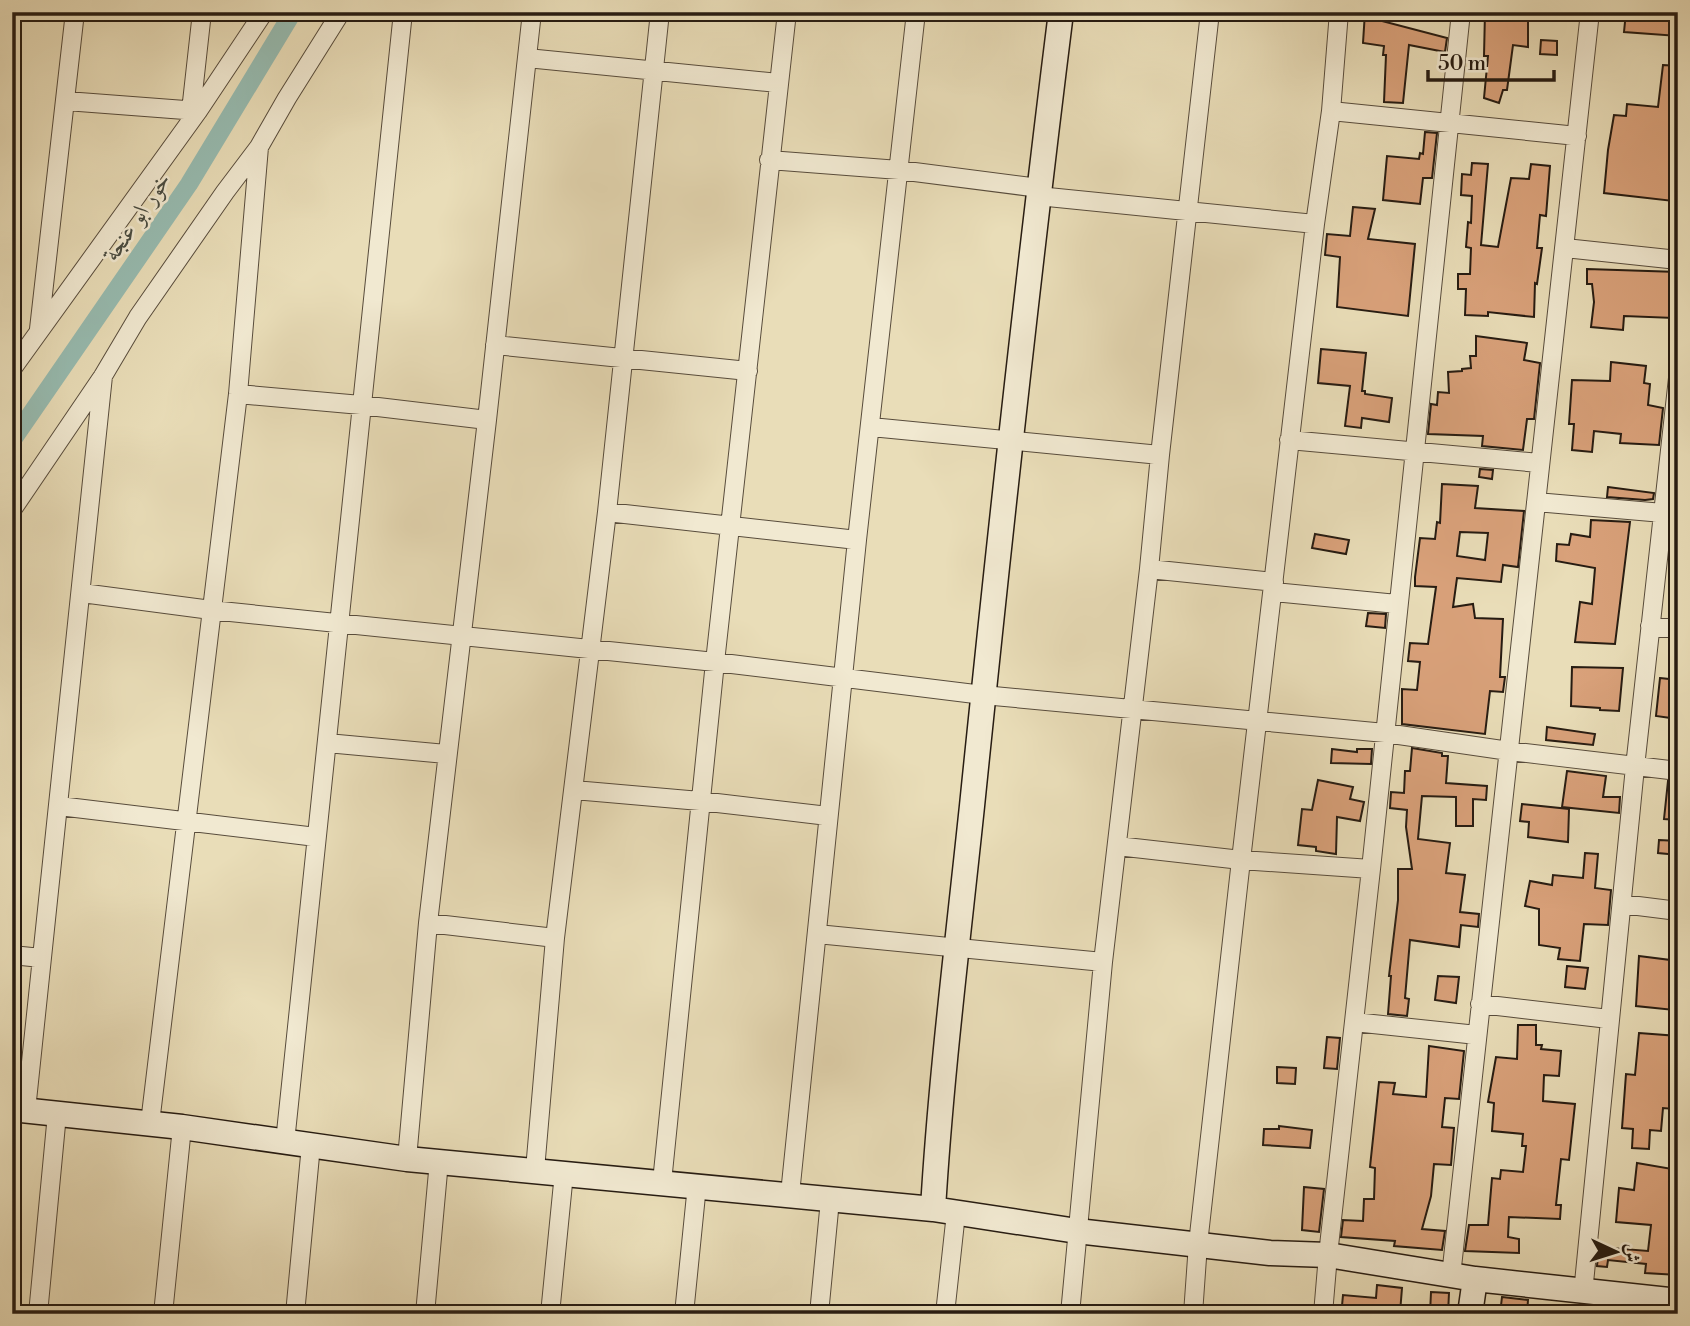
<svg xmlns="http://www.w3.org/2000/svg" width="1690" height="1326" viewBox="0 0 1690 1326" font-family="'Libre Bodoni',Amiri,serif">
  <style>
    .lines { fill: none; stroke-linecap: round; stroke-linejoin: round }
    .canal { stroke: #97bbb0; stroke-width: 18 }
    .building { fill: #d9a17a; stroke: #271c12; stroke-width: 2; fill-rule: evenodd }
    .street-casing { stroke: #584c3c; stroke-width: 20 }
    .secondary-casing { stroke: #271c12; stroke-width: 27 }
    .street { stroke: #f1e9d1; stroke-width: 18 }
    .secondary { stroke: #f1e9d1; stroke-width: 24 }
    .labels { text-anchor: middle; stroke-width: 5; stroke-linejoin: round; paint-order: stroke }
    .water-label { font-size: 24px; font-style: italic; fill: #494c41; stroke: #f1e9d1 }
  </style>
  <rect width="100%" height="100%" fill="#e9ddb8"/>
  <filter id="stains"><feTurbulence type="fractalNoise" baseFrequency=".00286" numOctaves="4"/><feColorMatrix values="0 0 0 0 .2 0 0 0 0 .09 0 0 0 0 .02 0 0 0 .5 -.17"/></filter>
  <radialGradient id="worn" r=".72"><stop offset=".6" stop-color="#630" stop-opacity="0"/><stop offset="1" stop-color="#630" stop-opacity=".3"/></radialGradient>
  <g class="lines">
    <path class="canal" d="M12,441L189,184L293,12"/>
  </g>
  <path class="building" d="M1365,12H1383L1382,21L1447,38L1445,52L1409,45L1403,103L1384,102L1386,55H1383L1384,46L1363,43Z
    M1485,12H1528V47L1513,45L1507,90H1503L1499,103L1484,98L1488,56H1484Z
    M1626,12L1678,13V36L1624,32Z
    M1541,40L1557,41V55L1540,54Z
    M1663,65L1678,66V158L1673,201L1604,193L1608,150L1614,115L1626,116L1627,104L1658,107Z
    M1425,132L1437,133L1432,178H1423L1420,204L1383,200L1387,156L1419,159L1420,153L1423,154Z
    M1472,163L1488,164L1481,245L1498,247L1511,178L1529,179L1531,164L1550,166L1546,216L1540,215L1537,248H1542L1537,284L1535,283L1534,317L1488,312V316L1465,315L1466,289H1458V274H1470L1471,248L1466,247L1468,222L1471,223L1472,196L1461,195L1462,174L1471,175Z
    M1353,207L1375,209L1368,239L1415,244L1408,316L1337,307L1340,257L1325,255L1327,234L1350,236Z
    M1587,269L1678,272V311H1674V318L1624,316L1623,330L1591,327L1594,302L1592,284H1587Z
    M1476,336L1527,343L1524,360L1540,363L1534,419H1527L1523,450L1482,446L1483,436L1428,434L1431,404L1437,405L1438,392L1449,393L1448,372L1462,371V369L1471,368L1470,356H1476Z
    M1321,349L1366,353L1362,391H1365V394L1392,398L1389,422L1362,418L1361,428L1345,426L1350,386L1318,383Z
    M1611,362L1646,366L1644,383L1650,384L1648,405L1663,408L1659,445L1620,443L1621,434L1594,431L1592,452L1572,450L1574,424H1569L1572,380L1610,381Z
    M1480,469L1493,470L1492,479L1479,477Z
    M1442,484L1478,486L1475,508L1524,511L1518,567L1503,565L1501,582L1457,578L1453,607L1473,604L1475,618L1503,619L1500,677H1505L1503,692L1490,691L1485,734L1402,724V689L1417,690L1420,662L1408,661L1410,643L1428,644L1436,587L1415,586V577L1420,538L1435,539L1437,522L1440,523ZM1460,532L1488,533L1485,560L1457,556Z
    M1608,487L1654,493L1653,499L1645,500L1607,497Z
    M1591,520L1630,522L1615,644L1575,642L1580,602L1592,604L1595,568L1556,561L1557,544L1569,545L1571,534L1590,537Z
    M1315,534L1349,540L1346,554L1312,548Z
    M1368,613L1386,614L1385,628L1366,626Z
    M1572,667L1623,668L1619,711L1600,710V708L1571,706Z
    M1660,678L1678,680V719L1656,716Z
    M1547,727L1595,734L1593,745L1546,740Z
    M1412,748L1442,753V756H1448L1446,783L1487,786L1486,800L1473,799V826H1456V797L1422,796L1418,839L1450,843L1446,873L1465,875L1460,912L1479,914L1478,927L1461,925L1459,947L1410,940L1405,998L1409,999L1407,1016L1388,1014L1391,976H1389L1398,900V869H1412L1406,827L1407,810L1390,808L1391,792L1404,793L1405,771H1410Z
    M1332,749L1357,752V749H1372L1371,764L1331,763Z
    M1567,771L1606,776L1603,797H1620L1619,813L1562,807Z
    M1318,780L1353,787L1350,799L1364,802L1360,821L1337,817L1336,854L1316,851V847L1298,845L1302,809L1312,810Z
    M1668,781L1678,782V820L1664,819Z
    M1522,804L1569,809L1568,842L1528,837L1529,822L1520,821Z
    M1659,840L1678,841V855L1658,853Z
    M1585,853L1598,854L1595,888L1611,890L1608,925L1584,924L1580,961L1558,959L1560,948L1539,945V909L1525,906L1530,881L1552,885L1553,875L1583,878Z
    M1639,956L1678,961V997H1676L1674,1010L1636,1006Z
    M1567,966L1588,968L1585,989L1565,987Z
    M1438,976L1459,977L1456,1003L1435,1000Z
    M1518,1025H1536V1045H1542L1541,1049L1561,1051L1559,1076L1544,1075L1543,1101L1575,1104L1569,1160L1561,1159L1556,1205H1561L1560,1219L1509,1217L1508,1237L1519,1239V1253L1465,1251L1469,1225H1488L1492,1178L1500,1179L1501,1170L1523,1172L1526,1146H1522L1523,1134L1492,1131L1494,1103L1488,1102L1496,1057L1517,1059Z
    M1639,1033L1678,1036L1674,1109L1663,1108L1661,1131L1650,1130L1649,1149L1632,1148L1633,1129L1622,1128L1626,1074L1635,1075Z
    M1327,1037L1340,1038L1337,1069L1324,1068Z
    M1429,1046L1464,1051L1459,1099L1445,1098L1442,1127L1454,1128L1451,1165L1434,1164L1431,1196L1422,1229L1445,1231L1442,1250L1394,1246L1395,1241L1341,1237L1343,1220L1363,1221L1364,1199H1374L1375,1168L1370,1167L1379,1082L1395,1083L1393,1094L1426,1097Z
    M1277,1067L1296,1068L1295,1084L1277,1083Z
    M1279,1126L1312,1130L1310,1148L1263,1145L1264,1129H1279Z
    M1637,1163L1678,1170L1676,1194L1678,1195V1275L1645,1273L1646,1264L1608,1260L1607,1267L1597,1266L1599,1247L1648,1251L1651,1225L1616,1222L1619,1188L1634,1190Z
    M1304,1187L1324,1189L1319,1232L1302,1230Z
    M1377,1285L1402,1288L1400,1313L1370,1310L1369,1314L1349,1313V1307L1342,1306L1343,1295L1376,1298Z
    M1431,1292L1449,1293L1448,1314H1430Z
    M1502,1297L1528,1300L1527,1314H1500Z"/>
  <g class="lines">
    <defs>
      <path id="street" d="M527,58L778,83
        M66,101L198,111
        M191,111L202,12
        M1331,111L1577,136
        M769,160L899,170L1039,188
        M1038,196L1315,224
        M1565,248L1678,260
        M39,329L75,12
        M495,345L748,371
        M12,369L198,111L264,12
        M238,394L361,405L487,420
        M871,427L1160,455
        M1289,440L1539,463
        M1536,502L1663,513
        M12,510L103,376L138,317L225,192L259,147L287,98L341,12
        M607,512L857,540
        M1149,569L1274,582
        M1274,592L1397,604
        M82,593L211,610L715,662L983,695L1385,733L1509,751L1678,771
        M1650,626L1678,629
        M327,743L446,754
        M574,790L700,801L828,816
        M59,806L316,837
        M1117,846L1241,860L1371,869
        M1622,904L1678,911
        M428,923L555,938
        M817,934L1103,962
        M12,955L41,958
        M1480,1004L1609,1019
        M1354,1022L1477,1035
        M26,1110L103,376
        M150,1123L238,394L259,147
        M285,1142L403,12
        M407,1159L428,923L487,420L532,12
        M535,1170L555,938L607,512L660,12
        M662,1182L715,662L787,12
        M790,1194L857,540L916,12
        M1451,1276L1590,12
        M1583,1293L1635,767L1678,378
        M38,1314L57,1114
        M163,1314L182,1127
        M295,1314L311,1145
        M425,1314L439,1161
        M550,1314L564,1173
        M684,1314L697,1185
        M819,1314L830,1200
        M945,1314L956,1213
        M1070,1314L1103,962L1149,569L1160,455L1210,12
        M1193,1314L1198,1244L1241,860L1315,224L1331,111L1339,12
        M1323,1314L1328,1255L1371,869L1461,12"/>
      <path id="secondary" d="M1061,12C1028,276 999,541 972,806C958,940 941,1074 933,1209L1077,1231L1270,1253L1328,1255L1475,1279L1470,1314
        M12,1109L182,1127L407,1159L933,1209
        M1475,1279L1678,1301"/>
    </defs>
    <use href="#street" class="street-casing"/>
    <use href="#secondary" class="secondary-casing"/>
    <use href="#street" class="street"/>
    <use href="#secondary" class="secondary"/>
  </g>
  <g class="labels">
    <g class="water-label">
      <text transform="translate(137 216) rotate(-56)" y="8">خور ابو عنجة</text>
    </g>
  </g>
  <rect width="1690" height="1326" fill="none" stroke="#e9ddb8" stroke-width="42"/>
  <rect x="14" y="14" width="1662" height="1298" fill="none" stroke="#271c12" stroke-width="3.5"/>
  <rect x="21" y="21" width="1648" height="1284" fill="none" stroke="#271c12" stroke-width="2"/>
  <g transform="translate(1616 1252) rotate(94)" stroke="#f1e9d1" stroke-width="5" paint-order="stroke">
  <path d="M0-5L12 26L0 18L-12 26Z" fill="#271c12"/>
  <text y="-10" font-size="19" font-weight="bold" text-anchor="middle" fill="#271c12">ش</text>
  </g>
  <path d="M1428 70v10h126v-10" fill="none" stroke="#271c12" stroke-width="3.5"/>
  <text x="1438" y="70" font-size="21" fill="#271c12" stroke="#f1e9d1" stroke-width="5" paint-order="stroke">50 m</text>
  <rect width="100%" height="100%" filter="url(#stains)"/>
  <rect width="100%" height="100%" fill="url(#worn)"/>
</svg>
